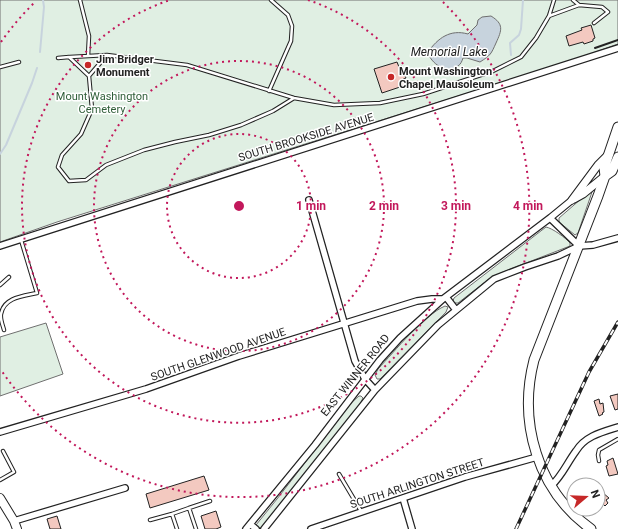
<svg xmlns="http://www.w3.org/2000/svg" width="618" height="529" viewBox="0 0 618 529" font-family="Roboto,sans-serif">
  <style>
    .green { fill: #e0efe3; stroke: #6f6f6f }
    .water { fill: #c7d3dd; stroke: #6f6f6f }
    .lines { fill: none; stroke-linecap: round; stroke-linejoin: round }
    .stream { stroke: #c7d3dd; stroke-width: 2 }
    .building { fill: #f3c9c0; stroke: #222 }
    .service-casing { stroke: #222; stroke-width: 4.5 }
    .minor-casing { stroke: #222; stroke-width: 8 }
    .tertiary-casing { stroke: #222; stroke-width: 9 }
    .secondary-casing { stroke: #222; stroke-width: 10 }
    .primary-casing { stroke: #222; stroke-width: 11 }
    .service { stroke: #fff; stroke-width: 2.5 }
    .minor { stroke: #fff; stroke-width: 5.5 }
    .tertiary { stroke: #fff; stroke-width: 7 }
    .secondary { stroke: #fff; stroke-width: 8 }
    .primary { stroke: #fff; stroke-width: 9 }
    .rail-casing { stroke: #222; stroke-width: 3.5 }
    .rail { stroke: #fff; stroke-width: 2; stroke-dasharray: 6; stroke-linecap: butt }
    .wall { stroke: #222; stroke-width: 2 }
    .ring { fill: none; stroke: #c2185b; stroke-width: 2; stroke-dasharray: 2 4 }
    .poi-dot { fill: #c62828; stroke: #fff; stroke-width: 1.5 }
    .labels { text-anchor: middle; stroke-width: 3; stroke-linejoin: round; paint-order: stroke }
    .poi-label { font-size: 11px; font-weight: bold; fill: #222; stroke: #fff; text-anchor: start }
    .park-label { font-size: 11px; fill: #2f5e38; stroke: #fff }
    .street-label { font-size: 11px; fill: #222; stroke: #fff }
    .water-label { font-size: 12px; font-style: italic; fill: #222; stroke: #fff }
    .centre { fill: #c2185b; stroke: #fff; stroke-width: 2 }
    .ring-label { font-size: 12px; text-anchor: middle; font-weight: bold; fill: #c2185b; stroke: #fff; stroke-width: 3; stroke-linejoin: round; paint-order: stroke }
  </style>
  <rect width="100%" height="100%" fill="#fff"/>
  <path class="green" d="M0,0H618V44L573,60L57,222L0,242Z
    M589,192H592L578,233L575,235L559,222V218Z
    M546,227C552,228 566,238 570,243V246L503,272L489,279L458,303H455L453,301L454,298Z
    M445,306L448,307L446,312L383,376L380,379H377L375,375L378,369C395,351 424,315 445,306Z
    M46,323L63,374L0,396V337Z
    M359,396H361L363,398L359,406L262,528H259L256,525L277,499L351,403Z"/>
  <path class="water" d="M491,16C504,24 502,30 496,43C491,54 491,55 480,62L467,58H463C462,61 461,64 458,66C447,75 430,63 428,52C438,38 450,29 468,34L477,25L478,20L482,17Z"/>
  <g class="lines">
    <path class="stream" d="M40,52L44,7L43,0
      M511,55L510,43L519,35L521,29L523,0
      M0,154L6,145L32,83L37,68"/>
  </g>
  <path class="building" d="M591,25L595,38L593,39V41L584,44L583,42L569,46L566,36L582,30L581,28Z
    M397,62L399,67L402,66L403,69L405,68L407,75L405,76L406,78L403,79L406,85L382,93L374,69Z
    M618,394V409L615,410L610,396Z
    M599,399L600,404L603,403L604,412L602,413L603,414L599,416L594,401Z
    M613,458L618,474L609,476L606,466L608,465L607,461Z
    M204,476L209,490L150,508L146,494Z
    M603,493L609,498L606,500L608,503L605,506L598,499Z
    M216,511L221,527L216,529H205L201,516Z
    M57,516L61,529H50L47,519Z"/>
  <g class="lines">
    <defs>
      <path id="service" d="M80,0L89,36L88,56
        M573,0L579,5
        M549,16L554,0
        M70,57L107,55
        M58,58L69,57L89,76L107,55L187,65L294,98L334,105L380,103L423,94L493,71L521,57L536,38L549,16L579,5L602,7L608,12L594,23
        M0,67L19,62
        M89,76L92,109L81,134L62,155L58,167L69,181L86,180L106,165L144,150L175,142L209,135L241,125L273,111L294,98
        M269,91L291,41L292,26L288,15L271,0
        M0,285L9,277
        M4,330C3,326 0,319 1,314C4,297 24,296 37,293L21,240
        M599,461L598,455L599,450L618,439
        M339,474L361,511
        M0,480L14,472L3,451
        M189,508L210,501
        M150,520L172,514
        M177,529L172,514L189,508L196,529"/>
      <path id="minor" d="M309,200L355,361L365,379L375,390
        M550,218L579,246L593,245L618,238
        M0,246L618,48
        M446,297L456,310
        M0,432L146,389L239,356L417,301L432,299H443
        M551,486C562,476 567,463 576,451C585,436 602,432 618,427
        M403,498L412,529
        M14,521L125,488
        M250,524L256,529
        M246,529L315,445L380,360L400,338L443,299L550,218L572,200
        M264,529L375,390L438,325L494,279L525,267L558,256L579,246
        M311,529L465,477L537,457"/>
      <path id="tertiary" d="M574,199L583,194L605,176
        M572,200L598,165L607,156"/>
      <path id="secondary" d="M0,498L14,521L17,529"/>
      <path id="primary" d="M605,176L612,171L618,157
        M591,529C537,490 518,422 534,360L598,196L605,176L604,168L618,127"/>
    </defs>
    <use href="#service" class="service-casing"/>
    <use href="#minor" class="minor-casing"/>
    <use href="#tertiary" class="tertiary-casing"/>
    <use href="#secondary" class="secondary-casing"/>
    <use href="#primary" class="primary-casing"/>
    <use href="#service" class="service"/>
    <use href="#minor" class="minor"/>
    <use href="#tertiary" class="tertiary"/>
    <use href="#secondary" class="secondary"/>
    <use href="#primary" class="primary"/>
    <defs>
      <path id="rail" d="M516,529L589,372L618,322"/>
    </defs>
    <use href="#rail" class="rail-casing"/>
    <use href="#rail" class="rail"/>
    <path class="wall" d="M595,48L618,40"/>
  </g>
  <g class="ring">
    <circle cx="239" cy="206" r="72"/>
    <circle cx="239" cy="206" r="145"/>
    <path d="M308 0A217 217 0 1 1 170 0"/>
    <path d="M1 42A289 289 0 0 1 35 2M443 2A289 289 0 1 1 1 370"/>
  </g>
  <g class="poi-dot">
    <circle cx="88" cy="65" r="4"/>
    <circle cx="391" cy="77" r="4"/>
  </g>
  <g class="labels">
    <g class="poi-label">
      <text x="96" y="63">Jim Bridger<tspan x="96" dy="13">Monument</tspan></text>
      <text x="399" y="75">Mount Washington<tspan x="399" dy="13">Chapel Mausoleum</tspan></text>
    </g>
    <g class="park-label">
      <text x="102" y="100">Mount Washington<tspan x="102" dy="13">Cemetery</tspan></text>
    </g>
    <g class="street-label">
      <text transform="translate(306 137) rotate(-17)" y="4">SOUTH BROOKSIDE AVENUE</text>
      <text transform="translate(218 354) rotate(-19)" y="4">SOUTH GLENWOOD AVENUE</text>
      <text transform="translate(355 375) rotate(-51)" y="4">EAST WINNER ROAD</text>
      <text transform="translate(417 483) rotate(-18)" y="4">SOUTH ARLINGTON STREET</text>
    </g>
    <g class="water-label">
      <text x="449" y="56">Memorial Lake</text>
    </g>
  </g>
  <circle cx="239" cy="206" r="6" class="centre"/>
  <g class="ring-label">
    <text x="311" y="210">1 min</text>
    <text x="384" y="210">2 min</text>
    <text x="456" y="210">3 min</text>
    <text x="528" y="210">4 min</text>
  </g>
  <g transform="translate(586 497) rotate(71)"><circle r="19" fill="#ffffff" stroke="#a7a7a7"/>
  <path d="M0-3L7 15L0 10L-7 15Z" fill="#c62828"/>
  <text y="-6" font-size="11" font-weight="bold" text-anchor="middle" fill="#222222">N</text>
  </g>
</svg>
